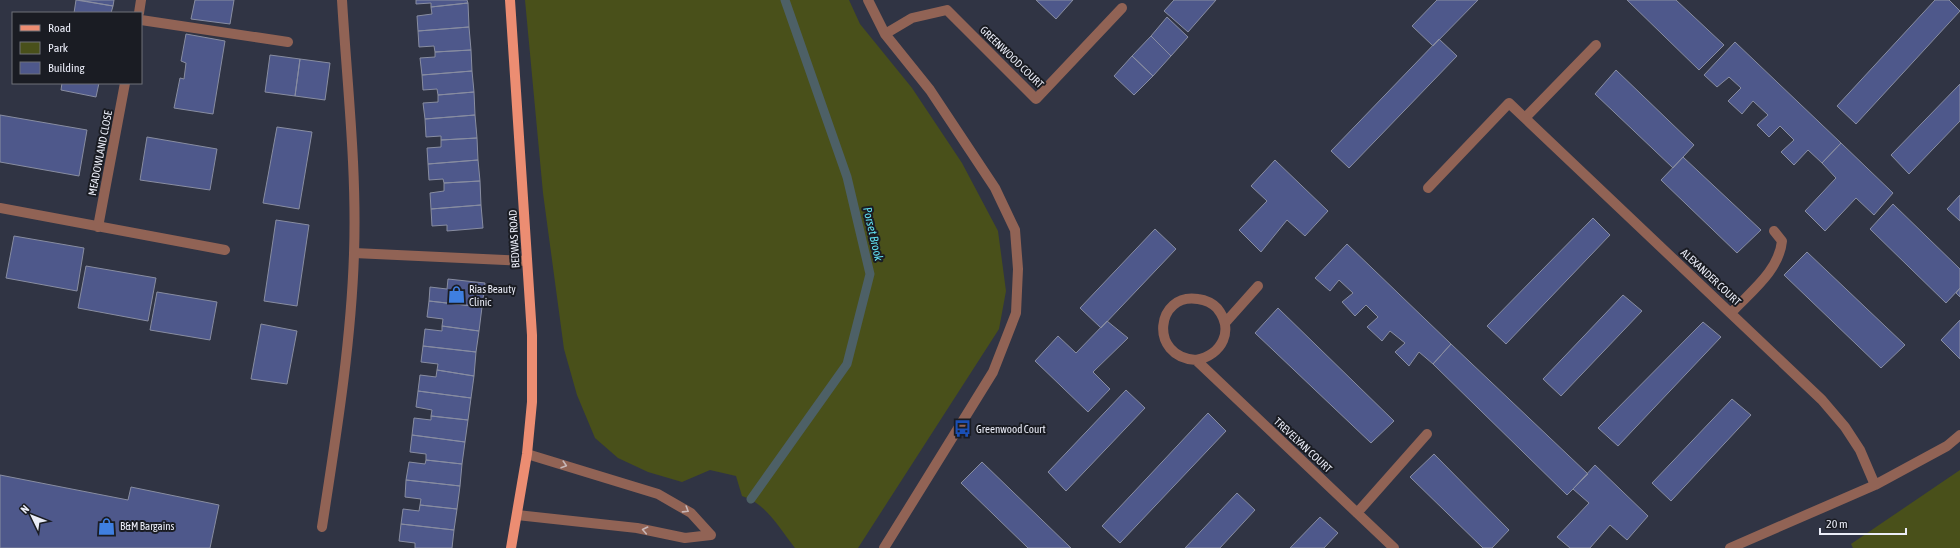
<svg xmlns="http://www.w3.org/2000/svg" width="1960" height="548" viewBox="0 0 1960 548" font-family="'Asap Condensed',sans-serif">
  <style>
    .green { fill: #49501a }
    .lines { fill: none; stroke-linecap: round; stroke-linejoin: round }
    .stream { stroke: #4d6066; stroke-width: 9 }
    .building { fill: #4e588b; stroke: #888da1 }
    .minor { stroke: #916355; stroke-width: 10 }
    .major { stroke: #ec8d72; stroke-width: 10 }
    .oneway { stroke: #c7b6b7 }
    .labels { text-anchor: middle; stroke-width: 4; stroke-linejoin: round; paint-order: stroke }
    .street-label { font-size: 11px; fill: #ebedf8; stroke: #1a1c23 }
    .poi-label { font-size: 11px; fill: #ebedf8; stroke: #1a1c23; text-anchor: start }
    .water-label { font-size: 12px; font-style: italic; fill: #60dff0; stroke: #1a1c23 }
  </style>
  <rect width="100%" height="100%" fill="#303444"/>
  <path class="green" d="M525,0H849L860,24L912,88L962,163L998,231L1006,291L999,329L858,548H795C780,529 766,503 742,496L736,476L710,470L682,482L648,472L618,458L595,438L577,395L564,349L543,193Z
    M1960,470V548H1853L1851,544Z"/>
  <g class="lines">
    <path class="stream" d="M751,499L847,364L870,274L847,177L785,0"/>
  </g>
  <path class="building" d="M76,0L113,6L111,13H74Z
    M79,0H114L113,6Z
    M195,0H234L230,24L191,19Z
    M416,0H467L468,3L431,7V3L416,4Z
    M1036,0H1073L1056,19Z
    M1174,0H1216L1188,32L1164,11Z
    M1437,0H1478L1433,46L1412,26Z
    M1627,0H1676L1724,45L1699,70Z
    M1935,0H1949L1960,11L1856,124L1837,106Z
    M468,3L469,27L418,31L417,16L432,14L431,7Z
    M1167,17L1188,37L1171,56L1151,36Z
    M469,27L471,50L435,52L434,46L419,47L418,31Z
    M186,34L225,41L213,114L174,108L180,78L184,79L186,63L181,61Z
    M1151,36L1171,56L1153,76L1132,56Z
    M1439,39L1457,56L1349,168L1331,151Z
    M1735,42L1841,143L1822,163L1808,150L1794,165L1781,152L1794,140L1780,126L1769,137L1757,125L1768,115L1753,101L1742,114L1728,101L1741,88L1729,77L1717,87L1704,75Z
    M471,50L472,71L422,75L420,58L435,57V52Z
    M270,55L300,59L295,96L265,92Z
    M1132,56L1153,76L1134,95L1114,76Z
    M300,59L330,63L325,100L295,96Z
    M1616,70L1694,145L1673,168L1595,94Z
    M472,71L474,92L438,95L437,89L423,90L422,75Z
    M62,83H99L96,97L61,90Z
    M1960,84V121L1909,174L1891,155Z
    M474,92L475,115L425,119L423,103L438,102V95Z
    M0,115L87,130L79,176L0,162Z
    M475,115L477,138L441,140V136L426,137L425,119Z
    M277,127L312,132L299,209L263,203Z
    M147,137L217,149L210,190L140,180Z
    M477,138L478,160L428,164L427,148L441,147V140Z
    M1841,143L1893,193L1874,215L1856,198L1825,231L1805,211L1836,178L1822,163Z
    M1683,157L1761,230L1737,253L1661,180Z
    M478,160L480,181L444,183L443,179L429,180L428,164Z
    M1275,160L1328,211L1305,236L1287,220L1261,252L1239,230L1267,201L1251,186Z
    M480,181L481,205L431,209L430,193L444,191V183Z
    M1960,195V221L1947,209Z
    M1893,204L1960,269V288L1946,303L1870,229Z
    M481,205L483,228L447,231V225L432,226L431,209Z
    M1593,218L1610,235L1506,344L1487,326Z
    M276,220L309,225L297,306L264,301Z
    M1155,229L1176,249L1101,328L1080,308Z
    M14,236L84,248L77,291L6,278Z
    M1347,244L1451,344L1433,364L1419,352L1409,366L1395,352L1405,343L1390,331L1382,341L1367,327L1378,317L1366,305L1355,316L1342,302L1353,293L1339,280L1330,291L1315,278Z
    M1807,252L1905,345L1881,368L1784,275Z
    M86,266L156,278L148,321L78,308Z
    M448,279L485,283L482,307L429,301L430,287L447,289Z
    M1960,288V297L1956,293Z
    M157,292L217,302L210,340L150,330Z
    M1623,295L1642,311L1561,396L1543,379Z
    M429,301L482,307L479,331L442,326L443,319L427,317Z
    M1278,308L1394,421L1371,443L1255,333Z
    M1960,320V359L1941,340Z
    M1107,321L1128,338L1093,372L1110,389L1088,412L1035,361L1058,336L1076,353Z
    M1703,322L1721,337L1618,446L1598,428Z
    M261,324L297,331L287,384L251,379Z
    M442,326L479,331L476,352L423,346L425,329L442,331Z
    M1451,344L1588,474L1567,495L1433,364Z
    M423,346L476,352L474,376L437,370L438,364L421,362Z
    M437,370L474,376L471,398L418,391L420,375L436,377Z
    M1126,390L1145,408L1066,491L1048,472Z
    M418,391L471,398L468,420L431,416L432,410L416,407Z
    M1732,399L1751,415L1671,501L1652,483Z
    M1208,413L1226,431L1120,543L1102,526Z
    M431,416L468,420L465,442L412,435L414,418L431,420Z
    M412,435L465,442L462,464L426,460V454L410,452Z
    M1434,454L1509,530L1492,548H1483L1410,477Z
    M426,460L462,464L460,486L406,480L409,462L425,464Z
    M982,462L1071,548H1028L961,483Z
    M1595,465L1648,516L1627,540L1610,525L1590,548H1570L1557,537L1589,503L1573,489Z
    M0,475L128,500L131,487L219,505L210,548H0Z
    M406,480L460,486L457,509L420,505L421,499L405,497Z
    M1237,493L1255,510L1220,548H1185Z
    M420,505L457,509L454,530L401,524L403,509L419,511Z
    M1320,517L1338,533L1324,548H1290Z
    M401,524L454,530L452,548H415V543L399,541Z"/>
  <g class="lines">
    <path class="minor" d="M868,0L885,34L930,90L995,188L1015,230L1018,269L1016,313L993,372L884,548
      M139,13L141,0
      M141,20L288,42
      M885,34L912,18L947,10L1036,99L1122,8
      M1525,118L1596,45
      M1428,188L1509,103L1822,400L1845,427L1860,450L1875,485
      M0,208L225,250
      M98,227L125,83
      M354,253L527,261
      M1731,313C1750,292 1779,271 1782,241L1774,231
      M1225,323L1258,286
      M1196,360C1222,355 1235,330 1217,308C1212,303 1205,300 1198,299C1156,292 1148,357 1196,360L1394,548
      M527,454L658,494L691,513L711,535
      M1357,513L1427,434
      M517,515L637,528L685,538L711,535
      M322,527C336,436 351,345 354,254C357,169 347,84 342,0
      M1730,548L1875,485L1947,446L1960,435"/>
    <path class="major" d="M510,0L532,335V402L527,454L511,548"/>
  </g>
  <defs><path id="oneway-chevron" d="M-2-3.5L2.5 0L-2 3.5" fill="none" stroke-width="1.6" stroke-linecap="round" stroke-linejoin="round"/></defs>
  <g class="oneway">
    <use href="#oneway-chevron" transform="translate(564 465) rotate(18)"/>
    <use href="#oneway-chevron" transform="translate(686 510) rotate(32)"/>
    <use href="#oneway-chevron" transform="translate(645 530) rotate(-168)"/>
  </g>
  <defs>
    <symbol id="shop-bare" viewBox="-9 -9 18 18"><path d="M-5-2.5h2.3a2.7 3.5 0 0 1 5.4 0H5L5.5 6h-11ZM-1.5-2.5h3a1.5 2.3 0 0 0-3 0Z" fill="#3f7fe0" stroke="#1a1c23" stroke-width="2.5" paint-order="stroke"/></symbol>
    <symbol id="bus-bare" viewBox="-9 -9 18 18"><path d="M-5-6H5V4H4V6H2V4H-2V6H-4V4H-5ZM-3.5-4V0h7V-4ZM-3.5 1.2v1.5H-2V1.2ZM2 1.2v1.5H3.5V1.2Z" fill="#1a4fb4" stroke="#1a1c23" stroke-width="2.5" paint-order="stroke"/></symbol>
  </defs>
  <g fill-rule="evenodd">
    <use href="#shop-bare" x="444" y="282" width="25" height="25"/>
    <use href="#bus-bare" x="950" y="416" width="25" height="25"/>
    <use href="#shop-bare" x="94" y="514" width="25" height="25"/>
  </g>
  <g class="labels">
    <g class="street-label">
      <text transform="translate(1012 57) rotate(44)" y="4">GREENWOOD COURT</text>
      <text transform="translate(100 153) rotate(-79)" y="4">MEADOWLAND CLOSE</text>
      <text transform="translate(514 239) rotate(-93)" y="4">BEDWAS ROAD</text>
      <text transform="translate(1711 277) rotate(43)" y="4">ALEXANDER COURT</text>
      <text transform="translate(1303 445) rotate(43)" y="4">TREVELYAN COURT</text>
    </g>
    <g class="poi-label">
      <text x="469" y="293">Rias Beauty<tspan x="469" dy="13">Clinic</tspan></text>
      <text x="976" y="433">Greenwood Court</text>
      <text x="120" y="530">B&amp;M Bargains</text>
    </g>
    <g class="water-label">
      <text transform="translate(873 234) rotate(77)" y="4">Porset Brook</text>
    </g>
  </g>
  <rect x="12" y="12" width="130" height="72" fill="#1a1c23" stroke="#6e7078"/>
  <rect x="20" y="25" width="20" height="6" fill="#ec8d72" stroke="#6e7078"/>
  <text x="48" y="32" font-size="12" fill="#ebedf8">Road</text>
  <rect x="20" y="42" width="20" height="12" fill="#49501a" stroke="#6e7078"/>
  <text x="48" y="52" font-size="12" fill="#ebedf8">Park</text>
  <rect x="20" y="62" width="20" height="12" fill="#4e588b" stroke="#6e7078"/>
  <text x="48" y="72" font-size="12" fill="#ebedf8">Building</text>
  <g transform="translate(32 516) rotate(313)" stroke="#1a1c23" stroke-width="3" paint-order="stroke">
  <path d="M0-3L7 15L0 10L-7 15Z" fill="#ebedf8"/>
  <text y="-6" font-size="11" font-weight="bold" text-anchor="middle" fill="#ebedf8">N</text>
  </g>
  <path d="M1820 528v6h86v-6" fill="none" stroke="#ebedf8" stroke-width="2"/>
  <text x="1826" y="528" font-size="12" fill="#ebedf8" stroke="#1a1c23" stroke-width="3" paint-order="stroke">20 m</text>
</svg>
